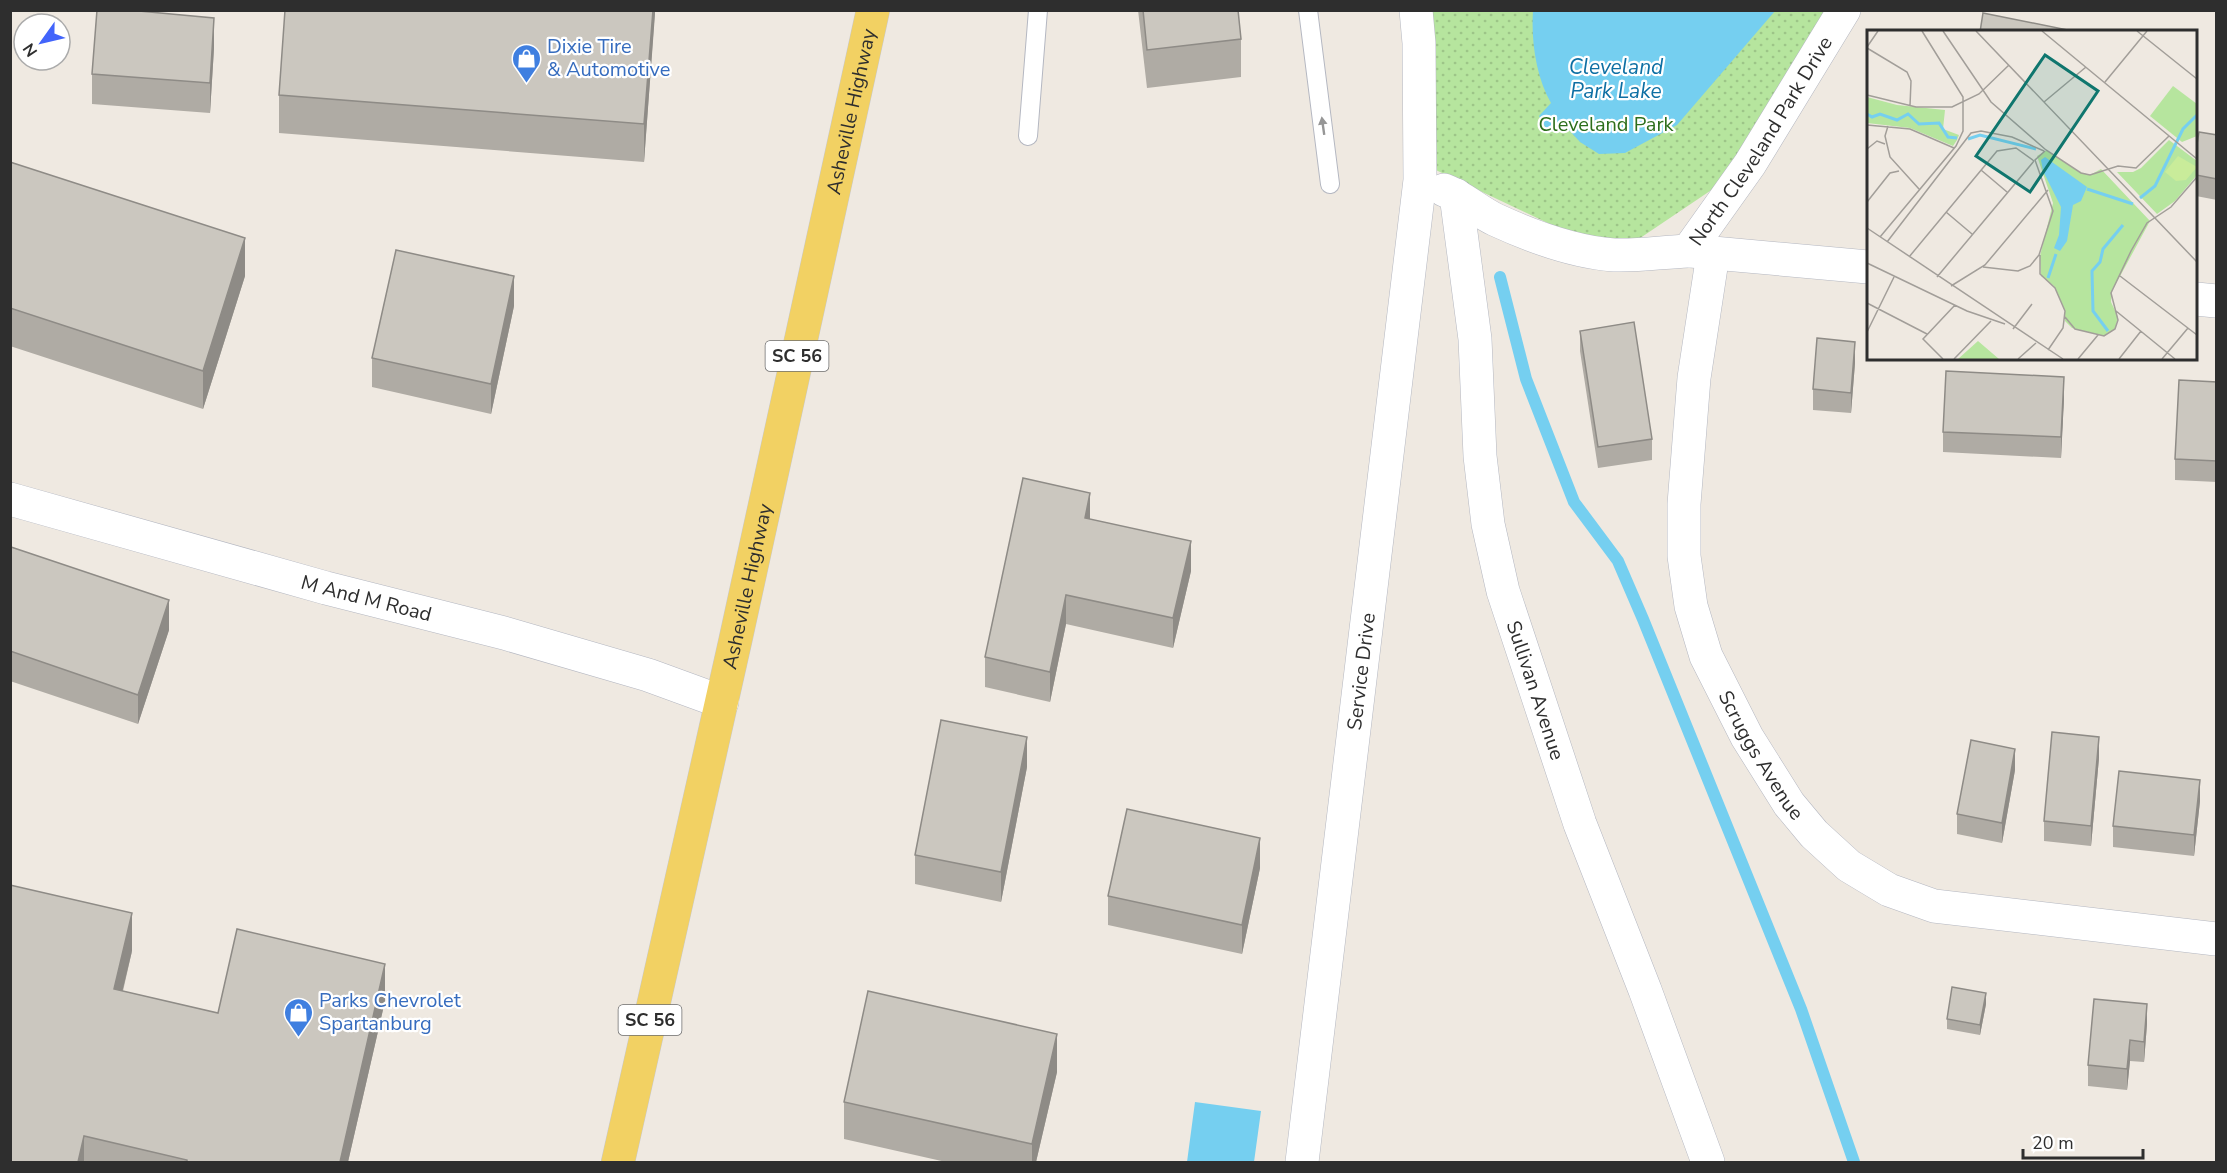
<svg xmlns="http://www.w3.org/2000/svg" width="2227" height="1173" viewBox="0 0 2227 1173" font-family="'Nunito Sans',sans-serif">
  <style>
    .grass { fill: url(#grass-dots) }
    .water { fill: #75cff0 }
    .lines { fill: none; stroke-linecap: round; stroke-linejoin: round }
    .stream { stroke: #75cff0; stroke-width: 12 }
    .service-casing { stroke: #b4b7c1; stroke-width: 20 }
    .minor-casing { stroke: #b4b7c1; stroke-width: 34 }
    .primary-casing { stroke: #c9c9c9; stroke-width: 34 }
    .service { stroke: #fff; stroke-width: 18 }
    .minor { stroke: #fff; stroke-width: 33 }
    .primary { stroke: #f2d163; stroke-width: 33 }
    .wall { fill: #afaba4 }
    .shaded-wall { fill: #8e8b86 }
    .building { fill: #cbc7bf; stroke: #8e8b86; stroke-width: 1.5 }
    .oneway { fill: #969696 }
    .labels { text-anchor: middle; stroke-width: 4.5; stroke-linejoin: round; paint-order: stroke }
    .shield { fill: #fff; stroke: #6d6d6d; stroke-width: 1.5 }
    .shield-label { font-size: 18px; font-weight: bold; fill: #2e2e2e }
    .shop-label { font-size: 20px; fill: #366cbe; stroke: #fff; text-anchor: start }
    .street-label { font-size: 20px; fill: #2e2e2e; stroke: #fff }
    .park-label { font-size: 20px; fill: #2c6e1b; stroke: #fff }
    .water-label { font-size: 21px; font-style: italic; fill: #0d6fa3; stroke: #fff }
    .inset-river { fill: none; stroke: #75cff0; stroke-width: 3 }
    .inset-road { fill: none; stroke: #a29e99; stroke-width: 1.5 }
    .view { fill: #0f766e; fill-opacity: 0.15; stroke: #0f766e; stroke-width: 3 }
    .inset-edge { fill: none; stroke: #2e2e2e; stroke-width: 3 }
  </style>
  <defs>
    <pattern id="grass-dots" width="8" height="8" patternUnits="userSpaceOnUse" patternTransform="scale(1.5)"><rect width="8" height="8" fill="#b6e59e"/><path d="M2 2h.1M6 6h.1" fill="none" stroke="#9dc588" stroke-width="1.8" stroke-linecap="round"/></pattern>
  </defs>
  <rect width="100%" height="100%" fill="#efe9e1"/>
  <path class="grass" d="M1421,11H1849L1750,164L1615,255L1421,163Z"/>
  <path class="water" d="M1533,11V10L1775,11L1677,125L1625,153L1599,154L1580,142L1567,128L1548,132L1539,116L1551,103C1536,77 1531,41 1533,11Z
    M1195,1102L1261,1111L1254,1162H1187Z"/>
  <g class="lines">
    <path class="stream" d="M1500,277L1526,379L1574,502L1618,561L1643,619L1801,1009L1854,1162"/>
    <defs>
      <path id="service" d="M1308,10L1330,184
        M1028,136L1038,10"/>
      <g id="minor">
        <path id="s1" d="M1444,190C1463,197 1477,211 1496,220C1533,237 1573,252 1614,255C1638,256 1664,252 1688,251L1750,164L1844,10"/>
        <path id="s2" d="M1456,195L1475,339L1480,456L1488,524L1503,591L1580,824L1645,990L1708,1162"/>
        <path d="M1691,251L1868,267"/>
        <path id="s3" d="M1713,254L1694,378L1684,504V556L1691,606L1706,656L1747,737L1789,804L1814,834L1849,866L1889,890L1934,906L2216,939"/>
        <path d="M2196,299L2216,301"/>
        <path id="s4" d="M10,499L326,588L504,633L648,675L722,702"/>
        <path id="s5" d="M1302,1162L1420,180L1419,43L1416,10"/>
      </g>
      <g id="primary">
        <path id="s6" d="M618,1162L735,642L873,10"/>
      </g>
    </defs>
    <use href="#service" class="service-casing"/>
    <use href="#minor" class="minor-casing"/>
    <use href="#primary" class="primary-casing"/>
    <use href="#service" class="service"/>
    <use href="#minor" class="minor"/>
    <use href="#primary" class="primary"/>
  </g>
  <path class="wall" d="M655,10L644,162L279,133V95Z
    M1138,10H1244L1238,11L1241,39V77L1147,88Z
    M214,48L210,113L92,104V74Z
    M2217,135V200L2196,196V150Z
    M10,162L245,276L203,409L10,346Z
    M514,306L491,414L372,387V358Z
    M1580,331L1652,439V460L1598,468L1580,351Z
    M1855,363L1851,413L1813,410V389Z
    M2217,382V482L2175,480V459Z
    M2064,398L2061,458L1943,452V432Z
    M1090,519L1191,571L1173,648L1066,624L1050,702L985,687V657Z
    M10,549L169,630L138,724L10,681Z
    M2099,758L2091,846L2044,841V821Z
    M1027,767L1001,902L915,884V855Z
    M2015,770L2002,843L1957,834V814Z
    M2200,801L2194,856L2113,847V826Z
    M1260,868L1242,954L1108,925V896Z
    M132,951L123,991L218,1013L385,1001L348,1162H10Z
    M1986,1004L1980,1035L1947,1029V1019Z
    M2147,1024L2144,1062L2130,1061L2127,1090L2088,1086V1065Z
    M1057,1072L1036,1162H946L844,1139V1102Z"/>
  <path class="shaded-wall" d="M653,10H655V14L644,162V124Z
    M214,18V48L210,113V83Z
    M245,238V276L203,409V371Z
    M514,276V306L491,414V384Z
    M1855,342V363L1851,413V393Z
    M2064,377V398L2061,458V437Z
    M1090,493V523L1085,518Z
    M1191,541V571L1173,648V618Z
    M1066,595V624L1050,702V672Z
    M169,600V630L138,724V695Z
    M1027,737V767L1001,902V872Z
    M2099,737V758L2091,846V826Z
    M2015,749V770L2002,843V823Z
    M2200,780V801L2194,856V835Z
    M1260,838V868L1242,954V925Z
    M132,913V951L114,1026V989Z
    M385,964V1001L348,1162H340Z
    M1986,993V1004L1980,1035V1025Z
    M2147,1004V1024L2144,1062V1042Z
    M1057,1034V1072L1036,1162H1032V1144Z
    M2130,1040V1061L2127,1090V1069Z
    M84,1136V1162H78Z"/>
  <path class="building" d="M97,10H128L214,18L210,83L92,74Z
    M285,10H653L644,124L279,95Z
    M1143,10H1238L1241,39L1147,50Z
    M1983,13L2073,31V32H1980Z
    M2199,132L2217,135V179L2196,175V150Z
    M10,162L245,238L203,371L10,308Z
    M396,250L514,276L491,384L372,358Z
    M1634,322L1652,439L1598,447L1580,331Z
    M1817,338L1855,342L1851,393L1813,389Z
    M1946,371L2064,377L2061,437L1943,432Z
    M2179,380L2217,382V461L2175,459Z
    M1023,478L1090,493L1085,518L1191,541L1173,618L1066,595L1050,672L985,657Z
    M11,547L169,600L138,695L10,651Z
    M941,720L1027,737L1001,872L915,855Z
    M2052,732L2099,737L2091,826L2044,821Z
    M1971,740L2015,749L2002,823L1957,814Z
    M2119,771L2200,780L2194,835L2113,826Z
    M1127,809L1260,838L1242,925L1108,896Z
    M10,885L132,913L114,989L218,1013L237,929L385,964L340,1162H187V1160L84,1136L78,1162H10Z
    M1952,987L1986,993L1980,1025L1947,1019Z
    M868,991L1057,1034L1032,1144L844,1102Z
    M2094,999L2147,1004L2144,1042L2130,1040L2127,1069L2088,1065Z"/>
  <defs><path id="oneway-solid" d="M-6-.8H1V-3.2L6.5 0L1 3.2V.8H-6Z" transform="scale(1.5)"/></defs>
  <use class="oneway" href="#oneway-solid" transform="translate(1323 126) rotate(-98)"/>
  <defs>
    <symbol id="shop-pin" viewBox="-11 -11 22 30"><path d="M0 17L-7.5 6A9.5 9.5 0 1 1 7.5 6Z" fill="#3f7fe0" stroke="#fff"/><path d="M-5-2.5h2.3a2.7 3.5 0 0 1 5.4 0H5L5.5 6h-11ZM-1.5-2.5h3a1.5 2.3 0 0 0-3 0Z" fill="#fff"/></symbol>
  </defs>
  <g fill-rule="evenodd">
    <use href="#shop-pin" x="510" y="42" width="33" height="45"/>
    <use href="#shop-pin" x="282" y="996" width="33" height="45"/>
  </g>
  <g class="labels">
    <g class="shield">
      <rect x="765.5" y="341" width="63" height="30" rx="4.5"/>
      <rect x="618.5" y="1005" width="63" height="30" rx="4.5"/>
    </g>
    <g class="shield-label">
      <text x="797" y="362">SC 56</text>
      <text x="650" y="1026">SC 56</text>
    </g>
    <g class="shop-label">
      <text x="547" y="53">Dixie Tire<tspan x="547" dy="23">&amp; Automotive</tspan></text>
      <text x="319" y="1007">Parks Chevrolet<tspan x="319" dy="23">Spartanburg</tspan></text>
    </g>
    <g class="street-label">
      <text dy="7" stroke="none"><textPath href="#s6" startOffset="1076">Asheville Highway</textPath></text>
      <text dy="7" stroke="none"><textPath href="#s1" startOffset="390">North Cleveland Park Drive</textPath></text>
      <text dy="7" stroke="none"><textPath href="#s6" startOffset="590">Asheville Highway</textPath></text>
      <text dy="7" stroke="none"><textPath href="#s4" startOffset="370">M And M Road</textPath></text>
      <text dy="7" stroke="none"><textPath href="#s5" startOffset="494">Service Drive</textPath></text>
      <text dy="7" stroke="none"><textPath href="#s2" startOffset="504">Sullivan Avenue</textPath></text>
      <text dy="7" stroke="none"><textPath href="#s3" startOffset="520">Scruggs Avenue</textPath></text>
    </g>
    <g class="park-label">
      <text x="1606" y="131">Cleveland Park</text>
    </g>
    <g class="water-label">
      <text x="1616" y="74">Cleveland<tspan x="1616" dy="24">Park Lake</tspan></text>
    </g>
  </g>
  <g transform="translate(1867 30)">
    <rect width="330" height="330" fill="#efe9e1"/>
    <path d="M0,67L30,75L78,80L76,99L92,105L90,110L86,116L43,98L0,93ZM302,110L330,131V145L308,171L290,184L250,142H266L274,138ZM180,120L212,142L223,145L234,139L283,191L245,261L244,272L251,287L248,299L237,306L205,298L198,291V281L187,256L174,246L173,226L186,173L170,126ZM111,311L132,329H91Z" fill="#b6e59e"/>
    <path d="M306,56L330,74V106L315,112L283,86Z" fill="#b6e59e"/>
    <path d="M311,126L330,137L319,150L309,151L298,142Z" fill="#c9ec9a"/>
    <path d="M178,127L220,157L214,171L206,175L200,211L193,221L187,218L192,205L194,177L176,141L174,130Z" fill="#75cff0"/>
    <path class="inset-river" d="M0,84L5,87L13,84L30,90L41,84L52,94L72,93L81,107L90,108M101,109L113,105L169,119M220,159L266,174M273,168L288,156L316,99L330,85M181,248L189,224M241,301L226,281L225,241L233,232L236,219L256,195"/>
    <path class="inset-road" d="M76,1L124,72L179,120L214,143L223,145L251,136L269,138L302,106M109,1L330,232M175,1L330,129M270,1L330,49M0,17L11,1M0,18L40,42L44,51L43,76M238,52L280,1M0,65L49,77H85L112,64L142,35M177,72L219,37M0,95L43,99L87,118M21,96L18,106L23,127L52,159M0,119L10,111L18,114M114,140L140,162M0,172L23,143L32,141M79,182L105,204M0,198L196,329M13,207L89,116L96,101V67L55,1M20,212L104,103L114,101L145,107L177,121M173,225V244L188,258L198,281L196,298L181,320M42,227L130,121L149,118L167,131M0,233L100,281L138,294M116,237L151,241L163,236L172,225L186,181L168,130L178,121M253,246L330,305M70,247L167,131M84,256L118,235L181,160M0,273L60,304M249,281L308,329M198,287L208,299L237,306L248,299L251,290L244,263L264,221L280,193L304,177L330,147M146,299L165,274M0,302L27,247M76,329L56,309L88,275M87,329L124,291M151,329L169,313M211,329L231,305M252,329L274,301M295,329L321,298"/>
    <path class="view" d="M178,25L231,61L163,162L109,126Z"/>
    <rect width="330" height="330" class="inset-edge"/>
  </g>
  <rect width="2227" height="1173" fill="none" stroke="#2e2e2e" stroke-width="24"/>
  <g transform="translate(42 42) rotate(236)"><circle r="28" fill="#ffffff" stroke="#ababab" stroke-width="1.5"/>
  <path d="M0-4.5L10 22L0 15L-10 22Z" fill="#4264fb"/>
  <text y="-9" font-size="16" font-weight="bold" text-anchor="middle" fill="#2e2e2e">N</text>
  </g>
  <path d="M2023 1149v9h120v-9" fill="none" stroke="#2e2e2e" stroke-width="3"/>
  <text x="2032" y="1149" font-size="18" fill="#2e2e2e" stroke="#ffffff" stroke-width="4.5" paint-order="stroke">20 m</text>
</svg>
